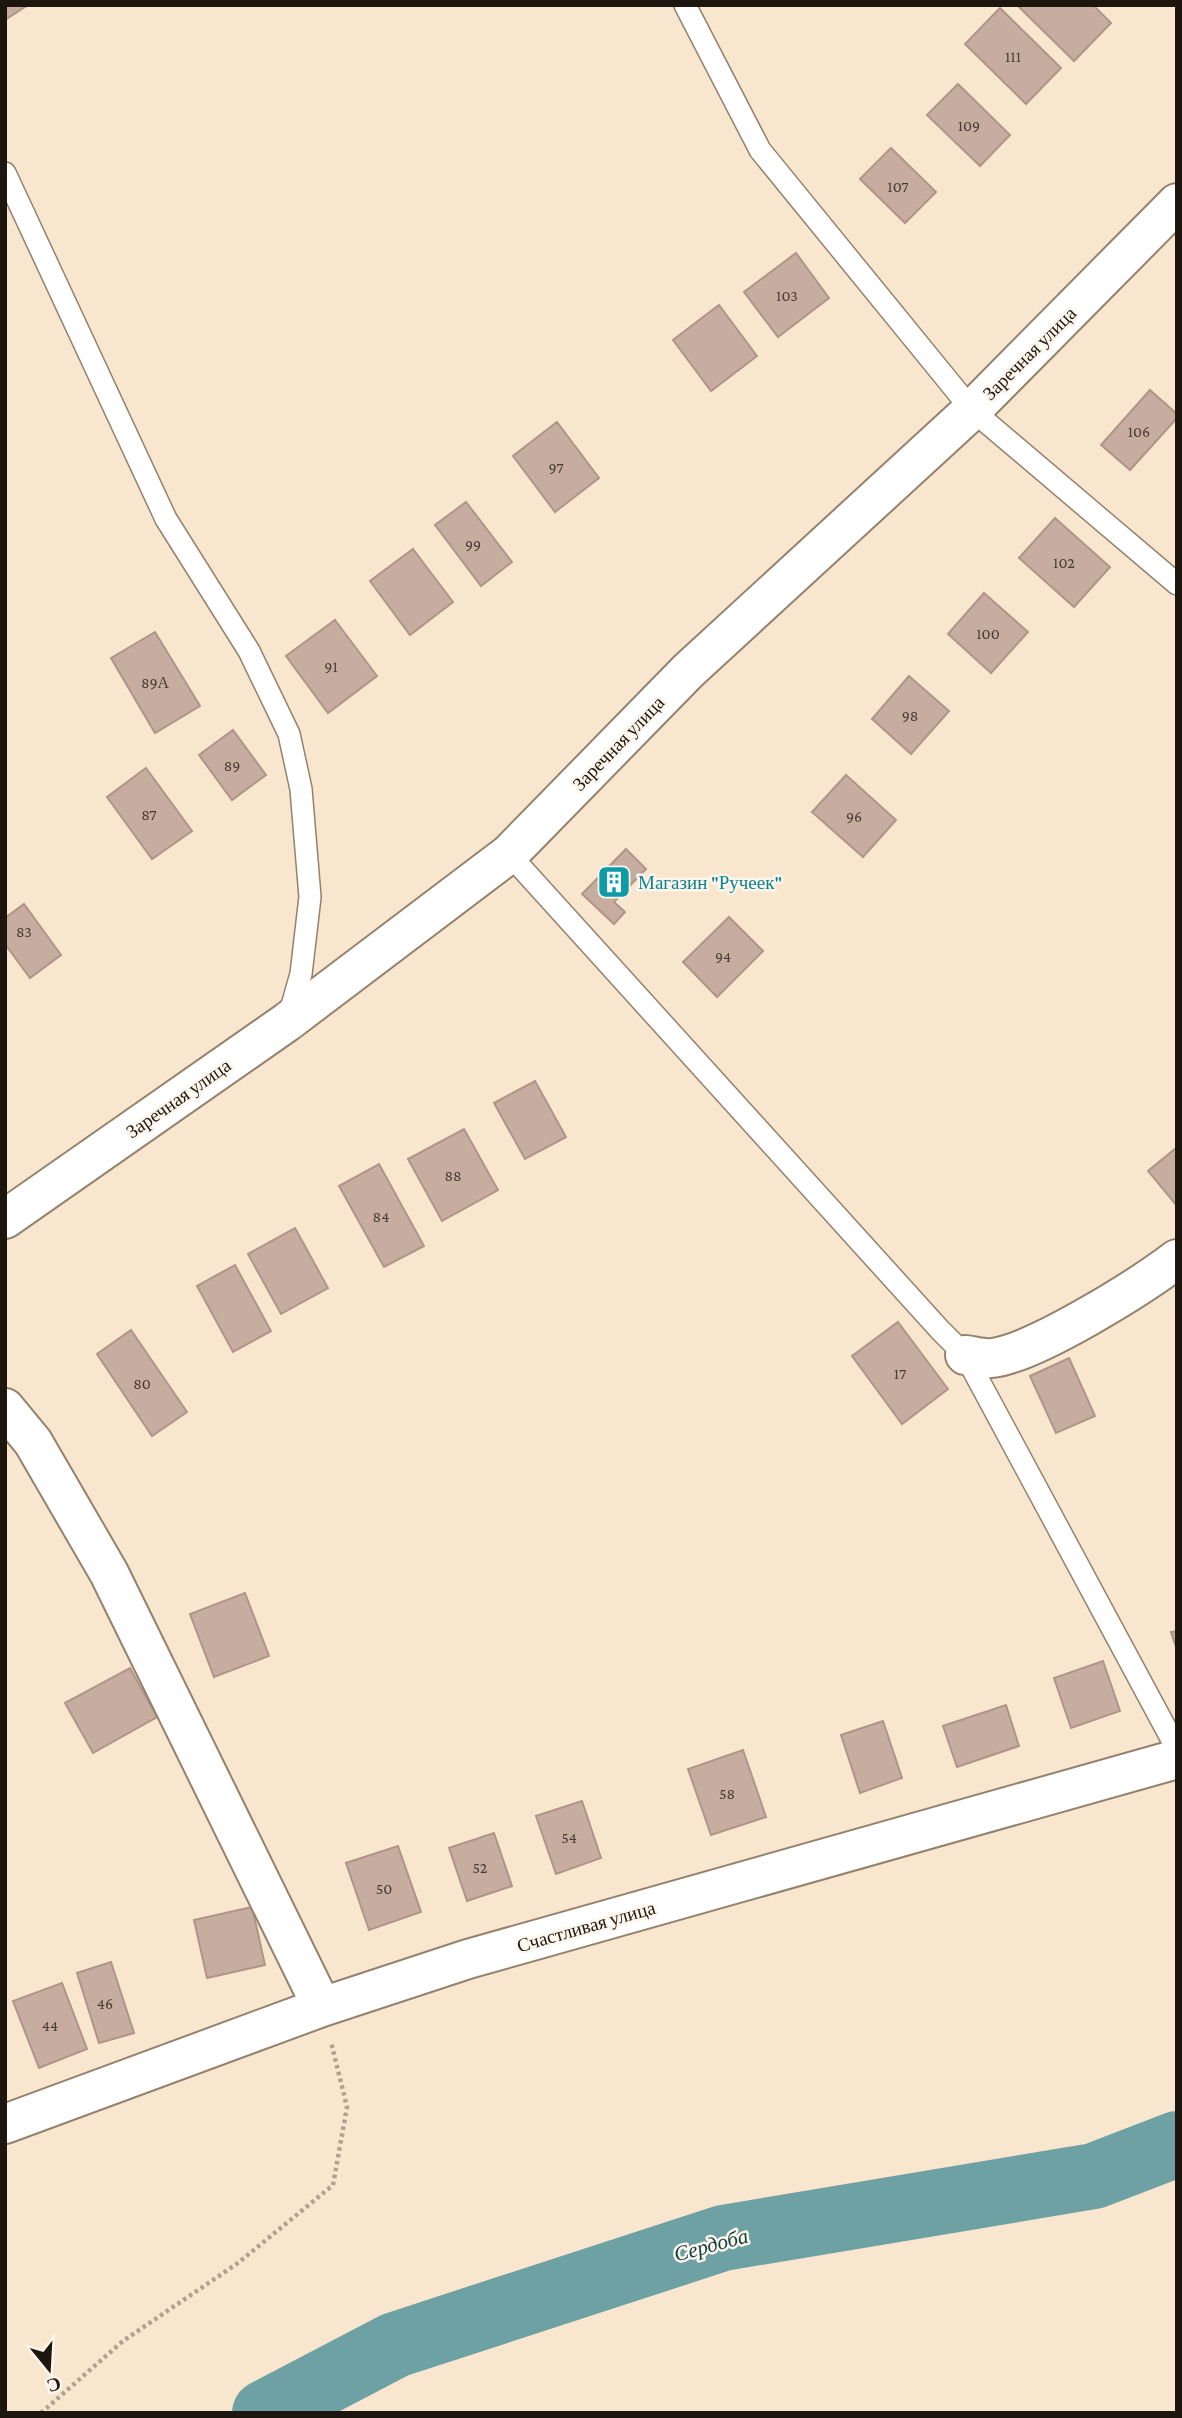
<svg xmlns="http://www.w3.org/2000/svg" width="1182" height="2418" viewBox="0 0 1182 2418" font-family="'Crimson Pro',serif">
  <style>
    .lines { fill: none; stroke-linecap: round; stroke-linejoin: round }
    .river { stroke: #6ea1a3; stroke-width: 66 }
    .building { fill: #c7ad9f; stroke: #af9588; stroke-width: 2 }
    .lane-casing { stroke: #93826d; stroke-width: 24 }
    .street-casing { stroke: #93826d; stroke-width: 42 }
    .path { stroke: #b1a290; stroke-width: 4.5; stroke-dasharray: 3.5 3.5; stroke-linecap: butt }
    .lane { stroke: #fff; stroke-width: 21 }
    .street { stroke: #fff; stroke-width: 38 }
    .labels { text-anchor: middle; stroke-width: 5; stroke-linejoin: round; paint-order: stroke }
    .number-label { font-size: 16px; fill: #483c32 }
    .street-label { font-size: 19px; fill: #1d160e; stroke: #fdf6ec }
    .culture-label { font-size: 19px; fill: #0d838f; stroke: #fdf6ec; text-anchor: start }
    .water-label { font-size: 21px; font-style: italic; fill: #093c3e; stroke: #fdf6ec }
  </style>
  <rect width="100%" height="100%" fill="#f9e6cf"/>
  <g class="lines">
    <path class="river" d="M265,2413L395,2345L723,2238L1094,2176L1177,2144"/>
  </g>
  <path class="building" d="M5,5H28L5,20Z
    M1017,5H1093L1111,23L1074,61Z
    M1000,8L1061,68L1026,104L965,44Z
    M958,84L1010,135L980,166L927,115Z
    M891,148L936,192L905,223L860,179Z
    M796,253L829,298L778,337L744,292Z
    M719,305L757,356L711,391L673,340Z
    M1150,390L1177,414V418L1130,470L1101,445Z
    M557,422L599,478L555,512L513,456Z
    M466,502L512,562L481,586L435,525Z
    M1055,518L1110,567L1074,607L1019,558Z
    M413,549L453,602L410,635L370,581Z
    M984,593L1028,632L991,673L948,634Z
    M335,620L377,676L328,713L286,656Z
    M155,632L200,706L155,733L111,658Z
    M909,676L949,711L911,754L872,719Z
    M233,730L266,775L232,800L199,755Z
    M146,768L192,831L152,859L107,797Z
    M846,775L896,820L863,857L812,812Z
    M626,849L646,869L614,902L625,912L614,924L582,894Z
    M24,904L61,955L30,978L5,944V918Z
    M729,917L763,951L717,997L683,962Z
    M535,1081L566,1137L525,1159L494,1103Z
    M464,1129L498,1190L442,1221L408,1159Z
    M1176,1148H1177V1206L1148,1171Z
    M379,1164L424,1246L384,1267L339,1186Z
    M295,1228L328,1288L281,1314L248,1254Z
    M235,1265L271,1331L233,1352L197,1286Z
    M898,1322L948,1389L902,1424L852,1356Z
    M131,1330L187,1412L152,1436L97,1354Z
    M1069,1358L1095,1416L1056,1433L1030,1376Z
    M245,1593L269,1656L214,1677L190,1614Z
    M1177,1631V1650L1171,1632Z
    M1103,1661L1120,1711L1071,1728L1054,1678Z
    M130,1668L157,1717L93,1753L65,1703Z
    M1006,1705L1019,1746L957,1767L943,1726Z
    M883,1721L902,1778L860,1793L841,1735Z
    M743,1750L766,1817L711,1835L688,1769Z
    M582,1801L601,1858L556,1874L536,1816Z
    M494,1833L512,1886L467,1901L449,1848Z
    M398,1846L421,1912L369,1930L346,1863Z
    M252,1907L265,1965L207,1978L194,1920Z
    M111,1962L134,2033L99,2043L77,1973Z
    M62,1983L87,2049L39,2068L13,2001Z"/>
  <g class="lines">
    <defs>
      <path id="lane" d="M685,5L760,150L972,410L1177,584
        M5,173L166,519L249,651L289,734L301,789L310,897L301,974L289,1016
        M509,854L940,1330L965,1355L1177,1749"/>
      <path id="street" d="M5,1219L287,1022L509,854L688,671L972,410L1177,203
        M965,1355C974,1356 984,1359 992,1358C1035,1353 1140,1287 1177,1259
        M5,1408L33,1442L109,1573L322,2007
        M5,2124L322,2007L468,1959L1177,1759"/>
    </defs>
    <use href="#lane" class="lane-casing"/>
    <use href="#street" class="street-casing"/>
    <path class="path" d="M41,2413L123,2341L238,2263L333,2185L347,2107L331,2042"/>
    <use href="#lane" class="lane"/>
    <use href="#street" class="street"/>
  </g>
  <defs>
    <symbol id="building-square" viewBox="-11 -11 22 22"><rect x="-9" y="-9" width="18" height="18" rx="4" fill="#0f9aa8" stroke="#fdf6ec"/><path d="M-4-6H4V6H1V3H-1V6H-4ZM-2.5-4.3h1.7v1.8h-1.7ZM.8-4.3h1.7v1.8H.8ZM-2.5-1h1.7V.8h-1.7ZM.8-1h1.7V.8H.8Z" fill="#fff"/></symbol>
  </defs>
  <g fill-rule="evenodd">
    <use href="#building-square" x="595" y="863" width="38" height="38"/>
  </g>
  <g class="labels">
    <g class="number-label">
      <text x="1013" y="62">111</text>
      <text x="969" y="131">109</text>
      <text x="898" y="192">107</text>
      <text x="787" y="301">103</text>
      <text x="1139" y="437">106</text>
      <text x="556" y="473">97</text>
      <text x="473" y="550">99</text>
      <text x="1064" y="568">102</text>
      <text x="988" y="639">100</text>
      <text x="331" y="672">91</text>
      <text x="155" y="688">89А</text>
      <text x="910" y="721">98</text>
      <text x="232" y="771">89</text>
      <text x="149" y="820">87</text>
      <text x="854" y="822">96</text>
      <text x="24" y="937">83</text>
      <text x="723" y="962">94</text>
      <text x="453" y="1181">88</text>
      <text x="381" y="1222">84</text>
      <text x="900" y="1379">17</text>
      <text x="142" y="1389">80</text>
      <text x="727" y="1799">58</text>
      <text x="569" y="1843">54</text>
      <text x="480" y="1873">52</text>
      <text x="384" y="1894">50</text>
      <text x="105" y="2009">46</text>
      <text x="50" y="2031">44</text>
    </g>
    <g class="street-label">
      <text transform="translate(1029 353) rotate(-45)" y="7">Заречная улица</text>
      <text transform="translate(618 743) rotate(-46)" y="7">Заречная улица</text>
      <text transform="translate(178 1098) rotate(-35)" y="7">Заречная улица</text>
      <text transform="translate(586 1926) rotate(-16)" y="7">Счастливая улица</text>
    </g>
    <g class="culture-label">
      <text x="638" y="889">Магазин "Ручеек"</text>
    </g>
    <g class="water-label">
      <text transform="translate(711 2245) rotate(-15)" y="7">Сердоба</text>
    </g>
  </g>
  <rect width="1182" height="2418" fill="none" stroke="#1d160e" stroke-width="14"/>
  <g transform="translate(49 2369) rotate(162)" stroke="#fdf6ec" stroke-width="5" paint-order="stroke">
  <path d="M0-5L12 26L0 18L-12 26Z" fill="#1d160e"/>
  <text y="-10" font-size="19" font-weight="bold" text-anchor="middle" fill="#1d160e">С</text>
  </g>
</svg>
